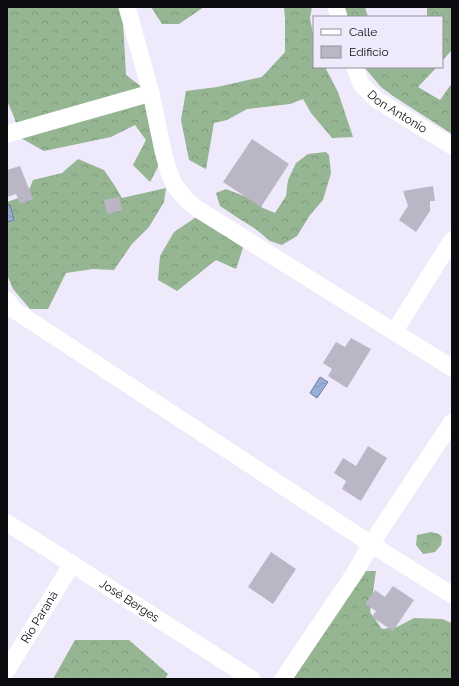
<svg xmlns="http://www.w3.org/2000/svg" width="459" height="686" viewBox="0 0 459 686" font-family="Raleway,sans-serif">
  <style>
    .forest { fill: url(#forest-crowns) }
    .water { fill: url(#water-waves); stroke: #6f7e9b }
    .building { fill: #bbb6c6 }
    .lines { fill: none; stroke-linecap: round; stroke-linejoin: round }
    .minor { stroke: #fff; stroke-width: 17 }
    .labels { text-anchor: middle; stroke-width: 3; stroke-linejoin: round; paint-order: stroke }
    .street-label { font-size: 12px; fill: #0c0b10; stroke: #efeafb }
  </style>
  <defs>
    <pattern id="forest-crowns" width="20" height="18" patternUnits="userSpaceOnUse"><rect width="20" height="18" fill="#96b592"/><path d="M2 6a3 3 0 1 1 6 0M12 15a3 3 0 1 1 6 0" fill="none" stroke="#809a7d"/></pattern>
    <pattern id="water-waves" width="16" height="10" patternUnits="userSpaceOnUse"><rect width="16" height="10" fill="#9aafd6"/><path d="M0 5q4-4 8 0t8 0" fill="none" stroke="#8495b7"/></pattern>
  </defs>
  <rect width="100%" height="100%" fill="#efeafb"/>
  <path class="forest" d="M7,7H122L124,39L126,75L148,92L161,161L150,182L133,165L146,140L135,125L111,137L44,151L21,138L14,117L7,101Z
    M151,7H204L179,24H162Z
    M284,7H312L310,18L314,40V67H325L338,92L353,137L332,138L311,113L303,99L290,104L247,109L227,120L214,123L206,169L189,160L181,120L186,91L217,87L262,77L285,52V18Z
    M344,7H365L368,17H347Z
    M427,7H452V50L442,61V17H427Z
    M367,67H437L418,87L440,100L452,83V134L393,96L381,87L365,68Z
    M326,152L329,155L331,173L323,200L310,215L297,236L282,245L270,241L257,230L238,218L220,206L216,193L226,189L249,198L263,208L275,213L286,196L288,180L296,163L308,154Z
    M78,159L104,170L115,186L122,198L166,188L164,202L149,227L132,244L114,270L93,269L66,273L48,309H30L13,289L7,275V202L27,195L33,180L62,173Z
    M208,209L241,230L243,248L236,269L216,260L177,291L158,280L160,256L174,232Z
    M431,532L439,534L442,537L441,545L435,552L423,554L416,545L417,535Z
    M356,571H376L370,612L382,629L397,627L414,618L442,619L452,623V679H283Z
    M75,640H129L168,674L165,679H53Z"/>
  <path class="water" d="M7,205H10L14,220L7,222Z
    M320,377L328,382L317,398L310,393Z"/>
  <path class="building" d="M252,139L289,164L261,207L223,182Z
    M20,166L33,199L20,204L16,194L7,197V170Z
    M433,186L435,201H430V211L416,232L399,220L408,206L403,191Z
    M119,197L122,210L107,214L104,200Z
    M351,338L371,349L347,388L328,376L332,369L323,363L336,342L345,347Z
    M368,446L387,458L361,501L342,489L346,481L334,473L343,458L356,466Z
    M271,552L296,569L273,604L248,587Z
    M393,586L414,600L393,631L372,617L376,611L365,604L375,590L385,597Z"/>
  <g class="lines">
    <g class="minor">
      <path d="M127,7L151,93L163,151L169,173L175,186L186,199L196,208L452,368"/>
      <path d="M336,7L339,17"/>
      <path id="s1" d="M355,67L361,84L377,100L452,146"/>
      <path d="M7,134L151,93"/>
      <path d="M7,300L14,310L371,544L452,595"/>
      <path d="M394,332L452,240"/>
      <path id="s2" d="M7,523L72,564L252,679"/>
      <path id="s3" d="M7,670L72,564"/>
      <path d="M283,679L356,571L371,544L452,422"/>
    </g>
  </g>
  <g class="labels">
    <g class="street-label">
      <text dy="4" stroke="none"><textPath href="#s1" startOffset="64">Don Antonio</textPath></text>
      <text dy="4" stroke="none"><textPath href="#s2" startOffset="145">José Berges</textPath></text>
      <text dy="4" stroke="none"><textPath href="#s3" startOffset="62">Río Paraná</textPath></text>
    </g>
  </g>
  <rect width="459" height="686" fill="none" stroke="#0c0b10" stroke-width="16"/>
  <rect x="313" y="16" width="130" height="52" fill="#efeafb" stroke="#94919d"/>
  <rect x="321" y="29" width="20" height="6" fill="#ffffff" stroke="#94919d"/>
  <text x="349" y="36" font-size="12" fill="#0c0b10">Calle</text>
  <rect x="321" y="46" width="20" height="12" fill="#bbb6c6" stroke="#94919d"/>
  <text x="349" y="56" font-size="12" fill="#0c0b10">Edificio</text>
</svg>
